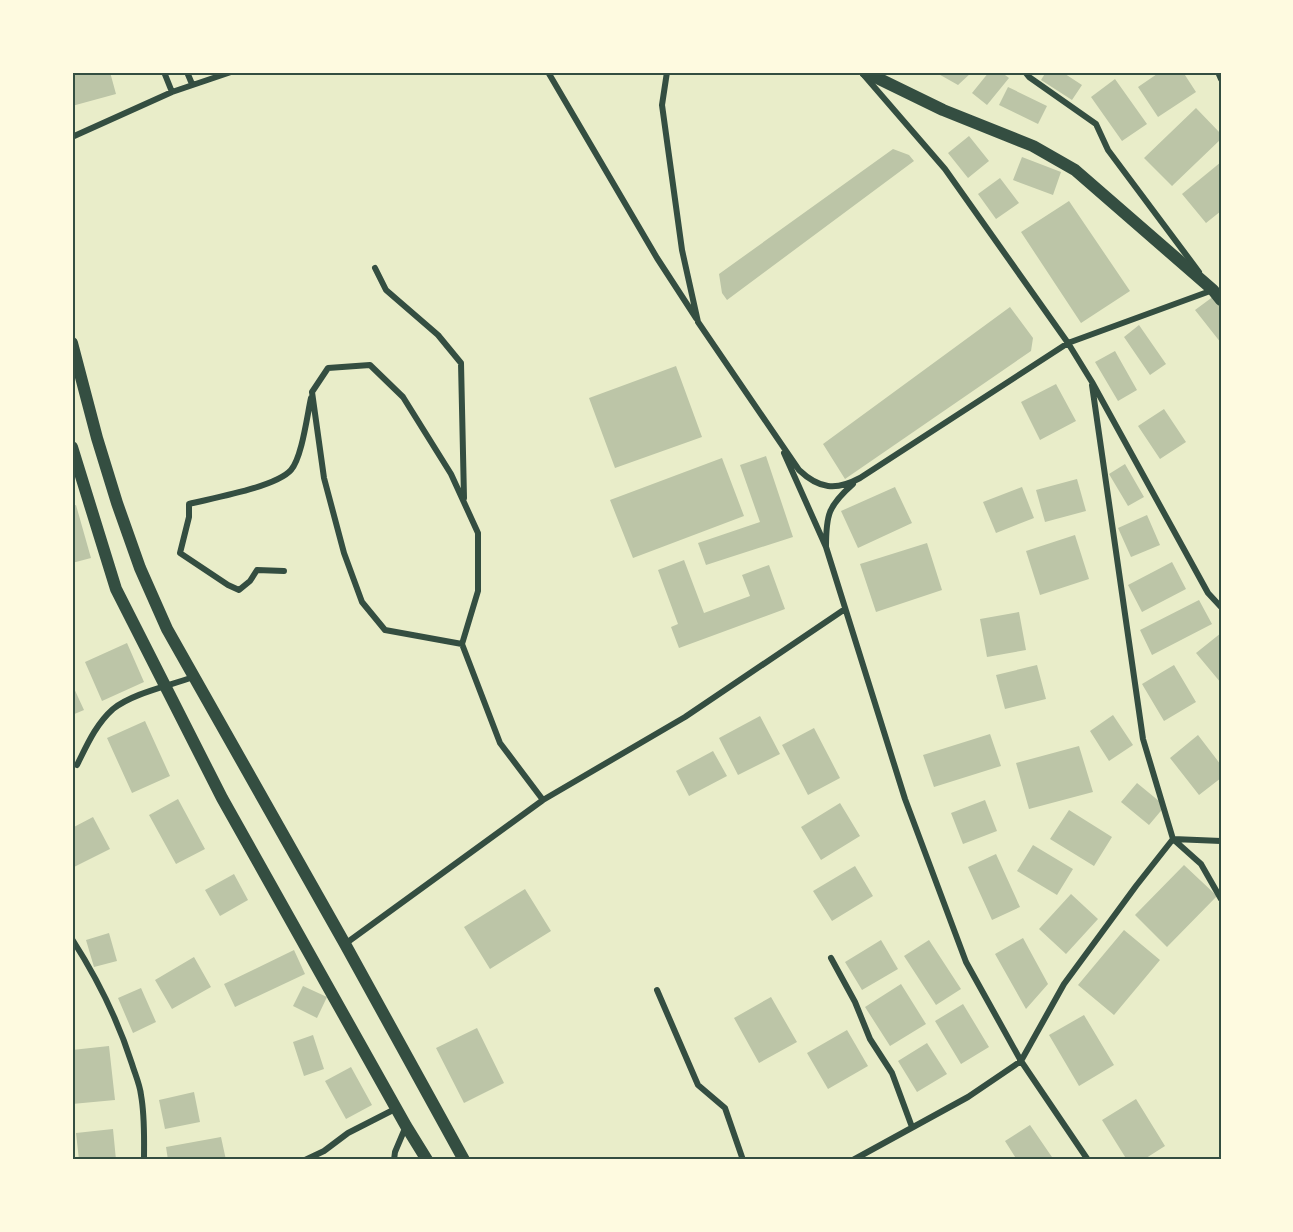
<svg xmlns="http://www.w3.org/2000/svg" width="1293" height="1232" viewBox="0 0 1293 1232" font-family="Literata,serif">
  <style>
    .building { fill: #bcc5a7 }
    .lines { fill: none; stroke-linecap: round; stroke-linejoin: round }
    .minor { stroke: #344e41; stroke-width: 6 }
    .secondary { stroke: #344e41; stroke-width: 12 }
    .neatline { fill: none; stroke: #344e41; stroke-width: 2 }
  </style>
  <rect width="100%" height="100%" fill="#e9edc9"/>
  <path class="building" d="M72,72H110L116,94L72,106Z
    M935,72H972L958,85Z
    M989,72H1001L1009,78L987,105L972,93Z
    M1046,72H1062L1082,85L1072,100L1041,80Z
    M1160,72H1183L1196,92L1158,117L1138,87Z
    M1115,79L1147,124L1122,141L1091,97Z
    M1008,87L1047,106L1038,124L999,105Z
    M1196,108L1221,134V139L1172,186L1144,158Z
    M969,136L989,161L968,178L948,153Z
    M893,149L909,155L914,161L727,300L722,293L719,274Z
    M1022,157L1061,172L1053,195L1013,180Z
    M1221,162V211L1206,223L1182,194Z
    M1000,178L1019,203L996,219L978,194Z
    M1069,201L1130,291L1081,323L1021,232Z
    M1214,296L1221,305V343L1195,310Z
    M1010,307L1033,338L1031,351L845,479L823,444Z
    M1139,325L1166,364L1150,375L1124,337Z
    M1115,351L1137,390L1118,401L1095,362Z
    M676,366L702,437L615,468L589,398Z
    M1056,384L1076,421L1040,440L1021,402Z
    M1164,409L1186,442L1160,459L1138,426Z
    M766,456L793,537L706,565L698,543L760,522L740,465Z
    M722,458L744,516L633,558L610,500Z
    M1125,464L1144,497L1128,506L1109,474Z
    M1077,479L1086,511L1045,522L1036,490Z
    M895,487L912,523L858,548L841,511Z
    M1022,487L1034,518L996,533L983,502Z
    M76,505L91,558L72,563V506Z
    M1147,515L1160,545L1131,557L1118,528Z
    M1075,535L1089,579L1040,595L1026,551Z
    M927,543L942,590L876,612L860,564Z
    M684,560L704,613L750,596L742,575L769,565L785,609L679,648L671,627L678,624L658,570Z
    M1172,562L1186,589L1142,612L1128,585Z
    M1199,600L1212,624L1152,655L1140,630Z
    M1019,612L1026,650L987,657L980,619Z
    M1221,633V683L1196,653Z
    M127,643L144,682L102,701L85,662Z
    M1037,665L1046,699L1005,709L996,675Z
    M1174,665L1196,702L1164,721L1142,684Z
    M72,684L84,710L72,715Z
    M1113,715L1133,745L1109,761L1090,731Z
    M760,716L780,754L738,775L719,738Z
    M145,721L170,776L132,793L107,738Z
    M814,728L840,778L808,795L782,745Z
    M990,734L1001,766L934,787L923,755Z
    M1198,735L1221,765V778L1199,795L1170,758Z
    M1079,746L1093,792L1029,809L1016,763Z
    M713,751L727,776L689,796L676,771Z
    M1137,783L1165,806L1149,825L1121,802Z
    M178,799L205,849L176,864L149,815Z
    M985,800L997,831L963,844L951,813Z
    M840,803L860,836L821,860L801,827Z
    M1069,810L1112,837L1094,866L1050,839Z
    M93,817L110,849L72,868V828Z
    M1033,845L1073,869L1057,895L1017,871Z
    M996,854L1020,907L992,920L968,867Z
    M1184,865L1217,896L1167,947L1135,915Z
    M855,866L873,896L832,921L813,891Z
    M234,874L248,900L220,916L205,890Z
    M525,889L551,931L490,969L464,927Z
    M1071,894L1098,919L1066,954L1039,929Z
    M1124,930L1160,960L1114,1015L1078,985Z
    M109,933L117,961L94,967L86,940Z
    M1023,938L1048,984L1026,1009L995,954Z
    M881,940L898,969L862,990L845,962Z
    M929,940L961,989L936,1005L904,956Z
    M294,950L305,974L235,1007L224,984Z
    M194,957L211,987L172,1009L155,980Z
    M901,984L926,1024L890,1046L865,1007Z
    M303,986L327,997L317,1018L293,1006Z
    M141,988L156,1022L133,1033L118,998Z
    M771,997L797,1042L759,1063L734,1018Z
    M963,1004L989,1047L961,1064L935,1021Z
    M1084,1015L1114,1065L1079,1086L1049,1035Z
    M477,1028L504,1083L464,1103L436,1048Z
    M847,1030L868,1066L828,1089L807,1053Z
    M313,1035L324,1069L304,1076L293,1042Z
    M927,1043L947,1074L917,1092L898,1061Z
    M109,1046L115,1100L72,1104V1050Z
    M351,1067L372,1105L346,1119L325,1081Z
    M194,1092L200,1122L165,1129L159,1100Z
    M1136,1099L1165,1146L1143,1160H1127L1102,1120Z
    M1030,1125L1054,1160H1017L1005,1141Z
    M113,1129L116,1160H79L76,1133Z
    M221,1137L226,1160H168L166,1147Z"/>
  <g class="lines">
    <path class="minor" d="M164,72L172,92
      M187,72L192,84
      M548,72L657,258L696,318
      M667,72L662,105L682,250L698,322L799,470C819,489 836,491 860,478L1068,343L1213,290
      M1025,72L1029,77L1096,124L1108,150L1199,272
      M1218,72L1221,79
      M863,74L945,169L1068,343L1092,382L1208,593L1221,607
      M72,137L172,92L231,72
      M375,268L386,290L438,335L461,363L464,498
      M1092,385L1143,739L1173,839L1201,864L1221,899
      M784,453L826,547C826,515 828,506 853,484
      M826,547L905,799L966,962L1021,1061L1088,1160
      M284,571L257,570L250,581L239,590L228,585L180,553L189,517V504C213,498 276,487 291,470C302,457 307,416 311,398
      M462,644L385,630L362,602L344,553L324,478L312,392L328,368L370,365L403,397L451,474L478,533V591L462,644L500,743L543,800
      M77,765C87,745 96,724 113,709C133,693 169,686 193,677
      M72,939C97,978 118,1020 132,1064C135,1074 140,1085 141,1095C145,1117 144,1138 144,1160
      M345,944L543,800L685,717L845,609
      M831,958L855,1002L870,1039L892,1073L912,1127
      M657,990L698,1085L725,1108L743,1160
      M305,1160L324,1151L348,1133L397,1108
      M394,1160L395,1152L406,1126
      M853,1160L968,1097L1021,1061L1064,984L1136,886L1173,839L1221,841"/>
    <path class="secondary" d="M865,72L943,110L1033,146L1075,170L1213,290L1221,300
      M72,343L97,438L117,503L140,568L167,629L345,944L464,1160
      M72,447L116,589L222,798L406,1126L427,1160"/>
  </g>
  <rect width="1293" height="1232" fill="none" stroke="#fefae0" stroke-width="147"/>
  <rect x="74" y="74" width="1146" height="1084" class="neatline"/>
</svg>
